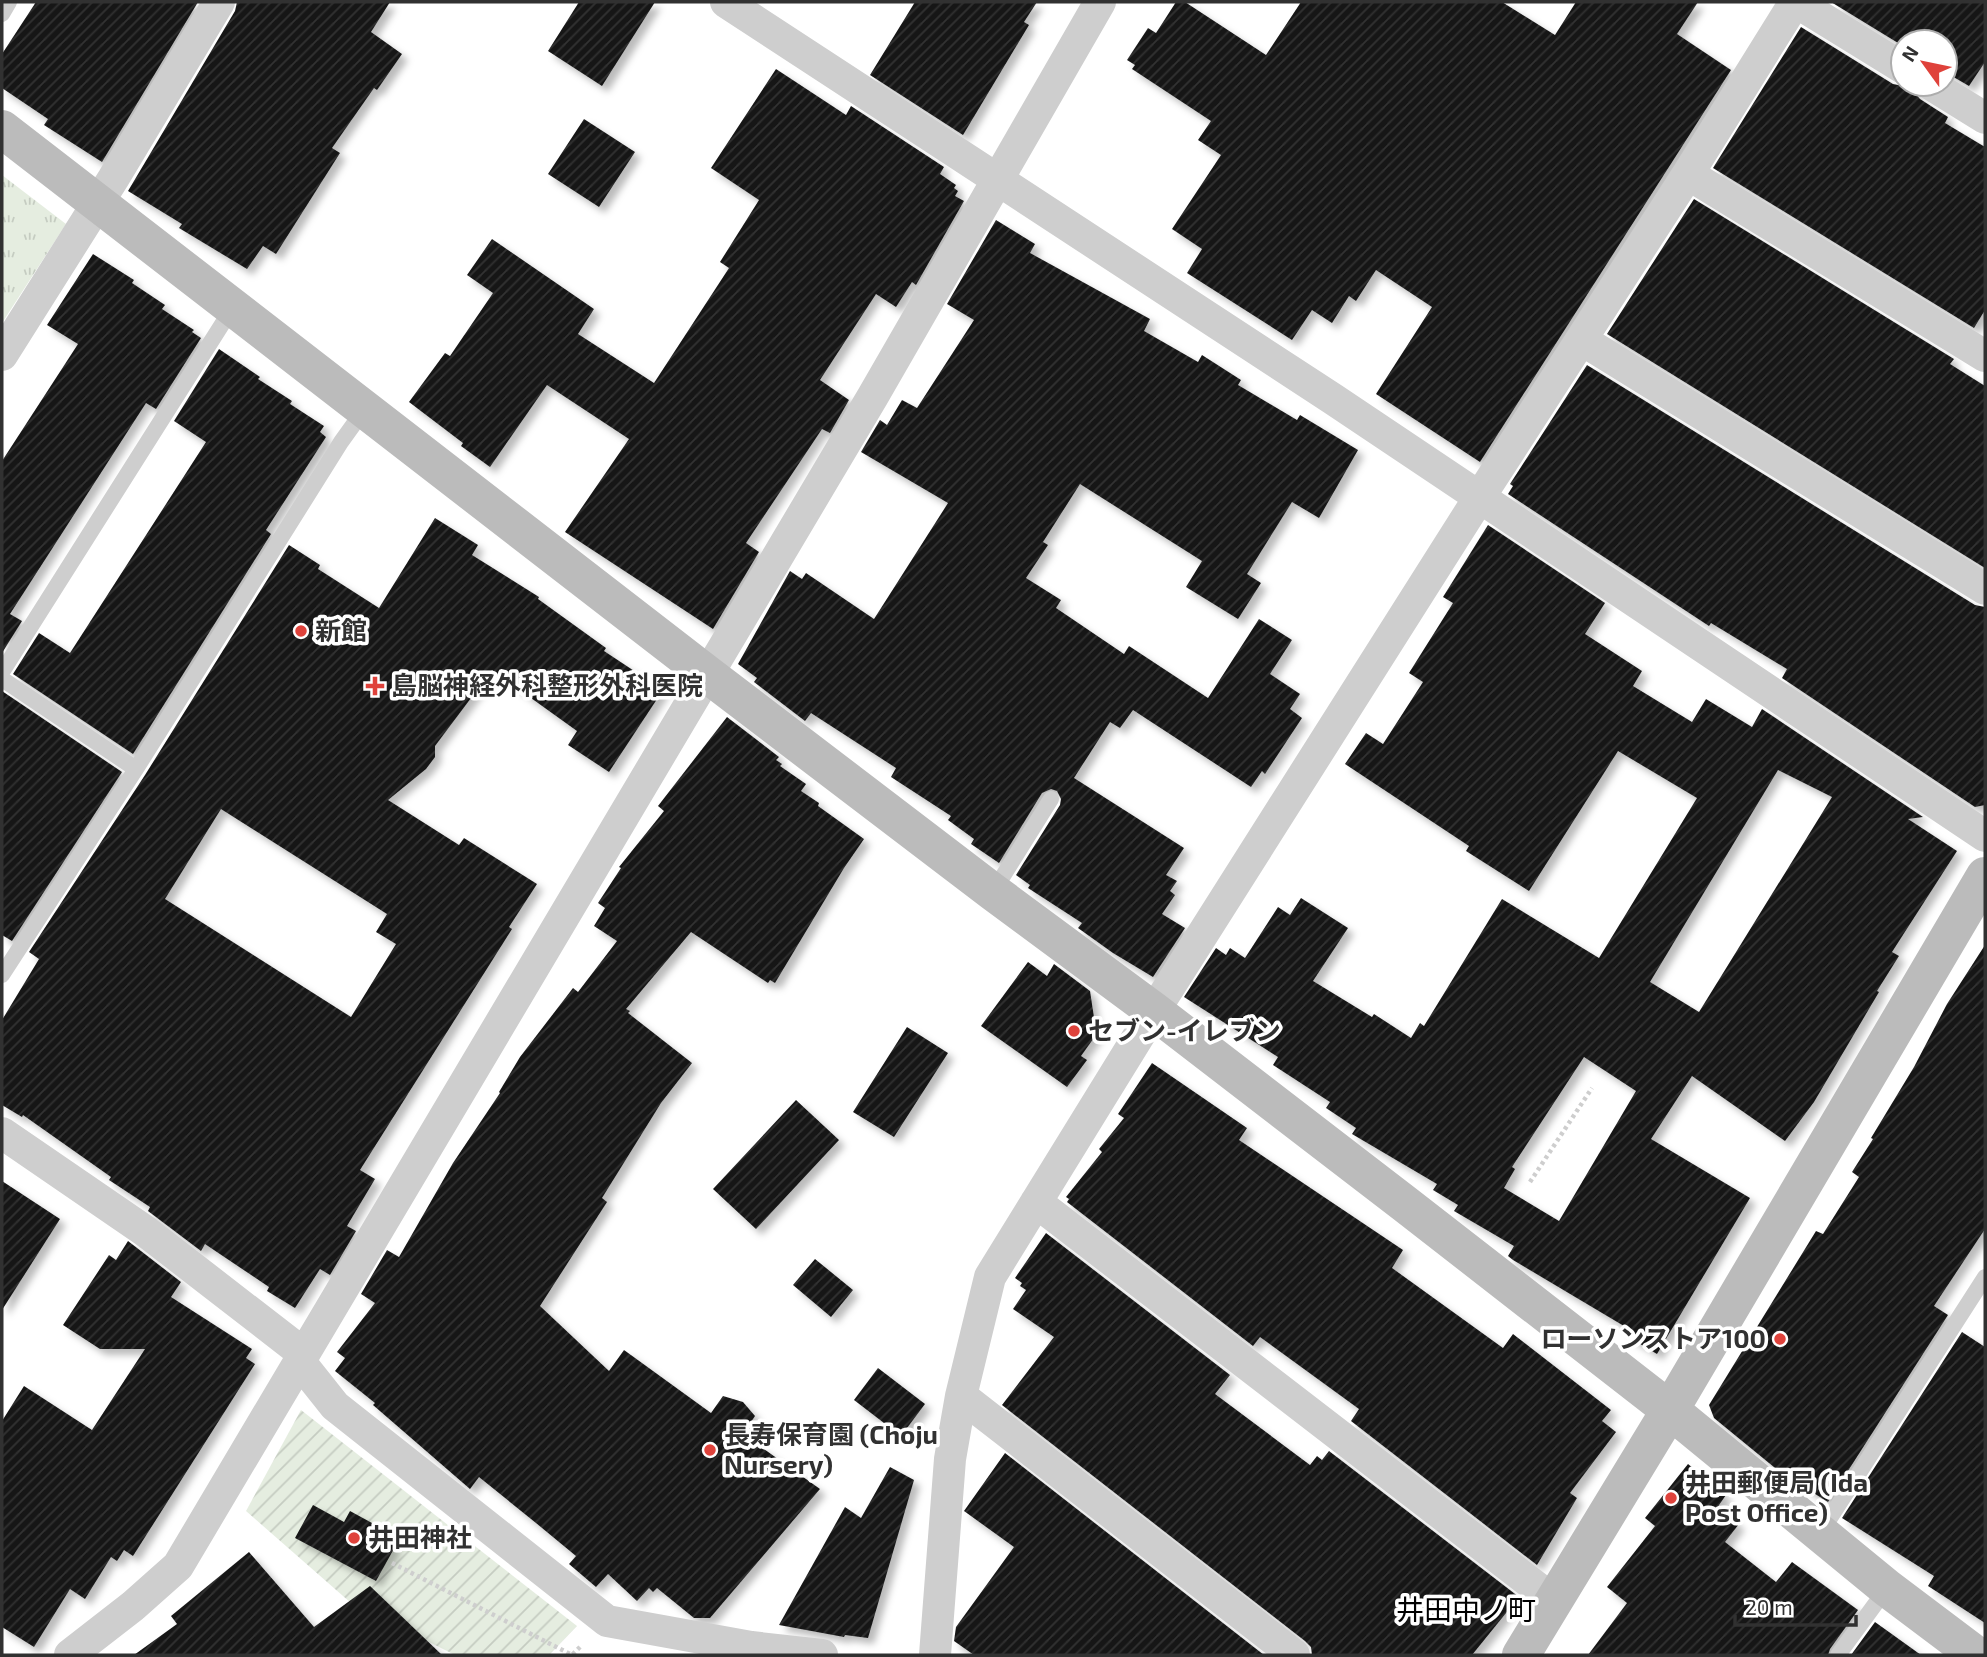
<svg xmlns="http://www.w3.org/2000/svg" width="1987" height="1657" viewBox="0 0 1987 1657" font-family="'Exo 2','Noto Sans JP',sans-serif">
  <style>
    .grass { fill: url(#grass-tufts) }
    .garden { fill: url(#garden-furrows) }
    .building { fill: url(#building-hatch); fill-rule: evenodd; filter: url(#shadow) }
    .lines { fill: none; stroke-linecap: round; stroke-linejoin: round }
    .path { stroke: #cecece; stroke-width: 4.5; stroke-dasharray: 3.5 3.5; stroke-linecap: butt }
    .lane { stroke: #cecece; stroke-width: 16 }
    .street { stroke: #cecece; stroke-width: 32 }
    .secondary { stroke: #bbb; stroke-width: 38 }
    .poi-dot { fill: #df423b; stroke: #fff; stroke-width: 2.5 }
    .labels { text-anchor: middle; stroke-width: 7; stroke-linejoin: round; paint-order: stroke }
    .poi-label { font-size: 26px; font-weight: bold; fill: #313131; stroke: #fff; text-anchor: start }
    .neighbourhood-label { font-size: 28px; fill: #000; stroke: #fff }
  </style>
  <defs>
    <pattern id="grass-tufts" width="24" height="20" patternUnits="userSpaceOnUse" patternTransform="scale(1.75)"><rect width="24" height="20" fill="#e5ede0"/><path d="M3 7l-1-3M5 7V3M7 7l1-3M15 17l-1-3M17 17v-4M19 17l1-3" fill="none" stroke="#c5ccc1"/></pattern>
    <pattern id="garden-furrows" width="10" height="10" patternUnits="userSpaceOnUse" patternTransform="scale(1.75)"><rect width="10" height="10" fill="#e5ede0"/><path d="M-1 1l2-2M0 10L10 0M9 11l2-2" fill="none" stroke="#c5ccc1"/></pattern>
    <pattern id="building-hatch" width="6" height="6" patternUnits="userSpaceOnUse" patternTransform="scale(1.75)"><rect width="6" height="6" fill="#181818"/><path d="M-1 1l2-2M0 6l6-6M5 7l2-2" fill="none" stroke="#313131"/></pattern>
    <filter id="shadow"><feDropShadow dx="6" dy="6" stdDeviation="3.5" flood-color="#0004"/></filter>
  </defs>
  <rect width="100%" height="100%" fill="#fff"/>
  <path class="grass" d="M2,175L66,224L2,323Z"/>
  <path class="garden" d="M301,1410L577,1626L549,1655H455L351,1603L246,1511Z"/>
  <path class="building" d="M36,2H198L102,162L44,125L48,119L2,88V54Z
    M237,2H390L371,32L402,54L377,90L374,88L332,148L340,153L276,254L263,246L247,269L179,228L182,224L128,191L235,11Z
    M579,2H655L602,86L548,51Z
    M915,2H1037L1024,22L1029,25L963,135L870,75Z
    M1176,2H1185L1266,55L1301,2H1502L1555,35L1576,2H1698L1677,34L1731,70L1480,462L1376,394L1432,307L1376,270L1356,301L1349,296L1332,323L1312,310L1292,340L1187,273L1202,249L1172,229L1221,155L1198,140L1211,121L1132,69L1135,65L1127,60L1148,28L1156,33Z
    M1831,2H1985V62L1969,86L1945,72V42H1903V46Z
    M1801,27L1893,84L1903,86L1912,84L1914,92L1920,99L1948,117L1945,123L1985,147V310L1974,328L1713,168Z
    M776,69L846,115L851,106L944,167L940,174L956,185L954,188L958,191L955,196L964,201L916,285L912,282L896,307L876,294L820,380L849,400L830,433L822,429L746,543L759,552L713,629L565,532L629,439L547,385L490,467L461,446L463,443L409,402L445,353L450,356L493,293L467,275L492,239L594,309L578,334L654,383L729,268L720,262L759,200L711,168Z
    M584,119L635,152L599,207L548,174Z
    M1694,199L1954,359L1950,364L1985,386V568L1607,334Z
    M996,220L1035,244L1030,253L1150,319L1144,331L1198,362L1202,355L1241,380L1238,385L1297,420L1300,415L1358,450L1319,518L1292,502L1247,574L1261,583L1238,619L1186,587L1202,561L1080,484L1043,542L1048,545L1026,578L1061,600L1056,608L1124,654L1129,646L1208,698L1259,619L1292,640L1270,674L1300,694L1290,709L1302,718L1265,774L1262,771L1251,787L1133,710L1120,728L1110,722L1074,778L1184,848L1166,875L1177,881L1170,891L1175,895L1162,914L1185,928L1153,977L1113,953L1078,928L1082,923L1028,888L1030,885L1016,875L1060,805L1061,799L1057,791L1051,789L1042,793L999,863L971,844L974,839L948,820L951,816L891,777L896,768L811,713L805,721L754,682L757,678L738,664L790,571L802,579L806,573L874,619L948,503L861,452L880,420L887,425L902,400L917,408L974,320L947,304Z
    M93,254L134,280L132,283L165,305L162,309L194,330L192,332L201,338L156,409L146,403L10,614L22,621L2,653V461L78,344L47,325Z
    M219,349L260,377L258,379L292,401L290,404L324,426L320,432L326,437L266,530L271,534L133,754L13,674L39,633L70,653L206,442L174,421Z
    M1587,365L1975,605L1985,607V805L1975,807L1782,678L1787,669L1711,623L1709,626L1508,494L1513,486L1510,484Z
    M435,518L478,545L472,555L539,597L538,599L606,648L604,651L663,690L609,772L568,745L577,731L492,670L435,746V757L426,769L388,800L459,845L464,838L537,884L509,927L512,929L360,1170L375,1179L347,1226L356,1231L330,1275L320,1269L295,1308L267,1291L269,1287L205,1244L201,1251L148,1211L150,1207L109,1180L111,1177L23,1115L22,1117L2,1105V1020L39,959L29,952L145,775L289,545L320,565L318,569L379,608ZM221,809L387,914L376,932L396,944L351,1017L165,899Z
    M1488,525L1605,603L1585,634L1642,671L1633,686L1692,722L1706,699L1752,727L1762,709L1923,817L1908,819L1957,851L1892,952L1899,956L1877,991L1879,992L1814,1102L1785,1141L1692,1076L1651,1139L1750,1198L1657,1354L1625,1335L1629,1329L1513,1260L1508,1256L1514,1246L1454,1211L1458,1205L1433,1190L1437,1184L1352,1134L1356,1128L1326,1108L1330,1102L1273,1065L1278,1057L1184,997L1216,948L1226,955L1230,948L1245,958L1278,907L1290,915L1301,898L1348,928L1313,981L1372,1017L1374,1014L1411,1038L1420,1023L1424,1026L1502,899L1599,958L1697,798L1618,751L1529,891L1466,851L1469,846L1345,764L1366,733L1383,744L1423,682L1409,673L1453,603L1443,597ZM1778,770L1832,797L1699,1012L1650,982ZM1584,1057L1636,1091L1559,1221L1504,1188L1515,1169L1512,1167Z
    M2,691L122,772L12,941L2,935Z
    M727,717L779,757L776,760L782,764L780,766L806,784L801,791L819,803L818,806L864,839L844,868L775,983L770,980L768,983L691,932L626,1009L630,1011L628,1013L692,1063L661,1103L602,1198L607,1202L540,1306L609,1371L624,1350L711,1413L723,1396L743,1402L755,1416L743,1434L820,1489L710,1618H694L657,1588L653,1592L649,1588L637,1601L608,1574L596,1587L569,1564L576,1556L536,1523L479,1477L470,1489L373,1405L375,1403L335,1371L345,1358L337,1352L375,1303L361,1294L387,1250L399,1257L453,1163L500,1093L499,1092L520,1057L573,988L578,992L617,941L594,926L605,908L598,903L621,868L619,867L664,811L658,806Z
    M1985,945V1229L1934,1306L1948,1315L1828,1502L1780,1472L1714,1418L1709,1405L1816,1231L1823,1234L1859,1177L1852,1172L1873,1139L1871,1138L1914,1067L1947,1004Z
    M1028,962L1047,976L1054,964L1090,991L1095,1024L1101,1028L1081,1056L1087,1060L1067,1087L981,1026Z
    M907,1027L948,1053L894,1137L853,1112Z
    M1152,1063L1247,1128L1239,1140L1403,1250L1392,1268L1503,1348L1513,1334L1611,1410L1602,1421L1616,1432L1570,1493L1577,1498L1537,1565L1351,1421L1359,1409L1260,1337L1253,1346L1067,1202L1069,1199L1066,1197L1102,1152L1099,1149L1124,1118L1118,1114Z
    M796,1100L839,1140L756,1229L713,1189Z
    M2,1181L60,1219L2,1310Z
    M1046,1233L1230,1375L1215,1394L1310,1465L1317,1456L1322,1460L1329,1451L1519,1597L1472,1655H1312L1311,1647L1305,1641L1002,1405L1054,1337L1013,1309L1026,1290L1020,1286L1022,1283L1015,1278Z
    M128,1241L181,1282L171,1297L252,1349L246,1358L255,1364L133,1556L124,1550L117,1561L111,1557L85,1599L70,1589L34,1647L2,1627V1421L24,1386L92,1430L145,1349H100L63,1325L109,1255L116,1260Z
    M815,1259L853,1290L831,1317L793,1285Z
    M1962,1332L1985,1347V1623L1928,1586L1934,1576L1842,1518Z
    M878,1368L925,1404L901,1436L854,1400Z
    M1005,1453L1264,1655H974L954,1641L956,1627L1014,1547L964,1511Z
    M1688,1464L1726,1495L1717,1508L1739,1524L1725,1542L1776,1582L1792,1562L1858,1610L1830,1649L1828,1655H1588L1627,1603L1607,1587L1655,1526L1645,1518Z
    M890,1467L914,1480L868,1638L845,1635L844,1637L779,1625L845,1507L861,1518Z
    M313,1505L344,1522L350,1511L394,1535L390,1542L396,1545L376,1581L295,1538Z
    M249,1552L314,1627L370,1586L442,1655H134L177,1624L171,1616Z
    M1875,1622L1921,1655H1851Z"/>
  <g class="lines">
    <path class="path" d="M1530,1182L1592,1088
      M392,1563L572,1655L581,1646"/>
    <path class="lane" d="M2,14L9,2
      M2,672L233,307
      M2,679L136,769
      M993,892L1051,799
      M2,975L136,769L341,442L364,410
      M1821,1532L1985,1277
      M1838,1655L1887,1588"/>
    <path class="street" d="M726,2L1333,399L1985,836
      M1796,2L1903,68
      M1930,84L1985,118
      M1688,174L1985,356
      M1582,340L1985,589
      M2,355L113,179L219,2
      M2,1133L145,1231L304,1354
      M1036,1202L1553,1600
      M300,1362L335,1406L607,1621L751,1647L822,1655
      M961,1396L1294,1655
      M70,1655L133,1606L178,1566L873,396L1100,2
      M935,1655L950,1459L961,1396L990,1277L1154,1011L1479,498L1688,174L1795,2"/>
    <path class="secondary" d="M2,129L707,674L993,892L1154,1011L1405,1204L1670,1410L1887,1588L1976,1655
      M1521,1655L1670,1410L1985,876"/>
  </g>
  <g class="poi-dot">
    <circle cx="301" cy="631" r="7"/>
    <path d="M371.5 675.5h7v7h7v7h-7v7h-7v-7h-7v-7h7z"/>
    <circle cx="1074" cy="1031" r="7"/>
    <circle cx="1780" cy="1339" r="7"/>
    <circle cx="710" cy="1450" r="7"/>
    <circle cx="1671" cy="1498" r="7"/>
    <circle cx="354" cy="1538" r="7"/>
  </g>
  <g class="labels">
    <g class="poi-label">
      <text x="315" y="640">新館</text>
      <text x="391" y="695">島脳神経外科整形外科医院</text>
      <text x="1088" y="1040">セブン-イレブン</text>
      <text x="1766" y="1348" text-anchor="end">ローソンストア100</text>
      <text x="724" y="1444">長寿保育園 (Choju<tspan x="724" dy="30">Nursery)</tspan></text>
      <text x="1685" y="1492">井田郵便局 (Ida<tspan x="1685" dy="30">Post Office)</tspan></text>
      <text x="368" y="1547">井田神社</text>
    </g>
    <g class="neighbourhood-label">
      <text x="1466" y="1620">井田中ノ町</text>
    </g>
  </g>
  <rect width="1987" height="1657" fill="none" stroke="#313131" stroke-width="7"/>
  <g transform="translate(1924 63) rotate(303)"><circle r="33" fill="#ffffff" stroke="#adadad" stroke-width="2"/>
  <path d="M0-5L12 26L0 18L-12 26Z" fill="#df423b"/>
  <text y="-10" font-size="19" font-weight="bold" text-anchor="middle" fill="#313131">N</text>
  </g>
  <path d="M1735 1615v10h121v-10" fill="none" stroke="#313131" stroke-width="3.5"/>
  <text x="1745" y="1615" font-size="21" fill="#313131" stroke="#ffffff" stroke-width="5" paint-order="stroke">20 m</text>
</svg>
